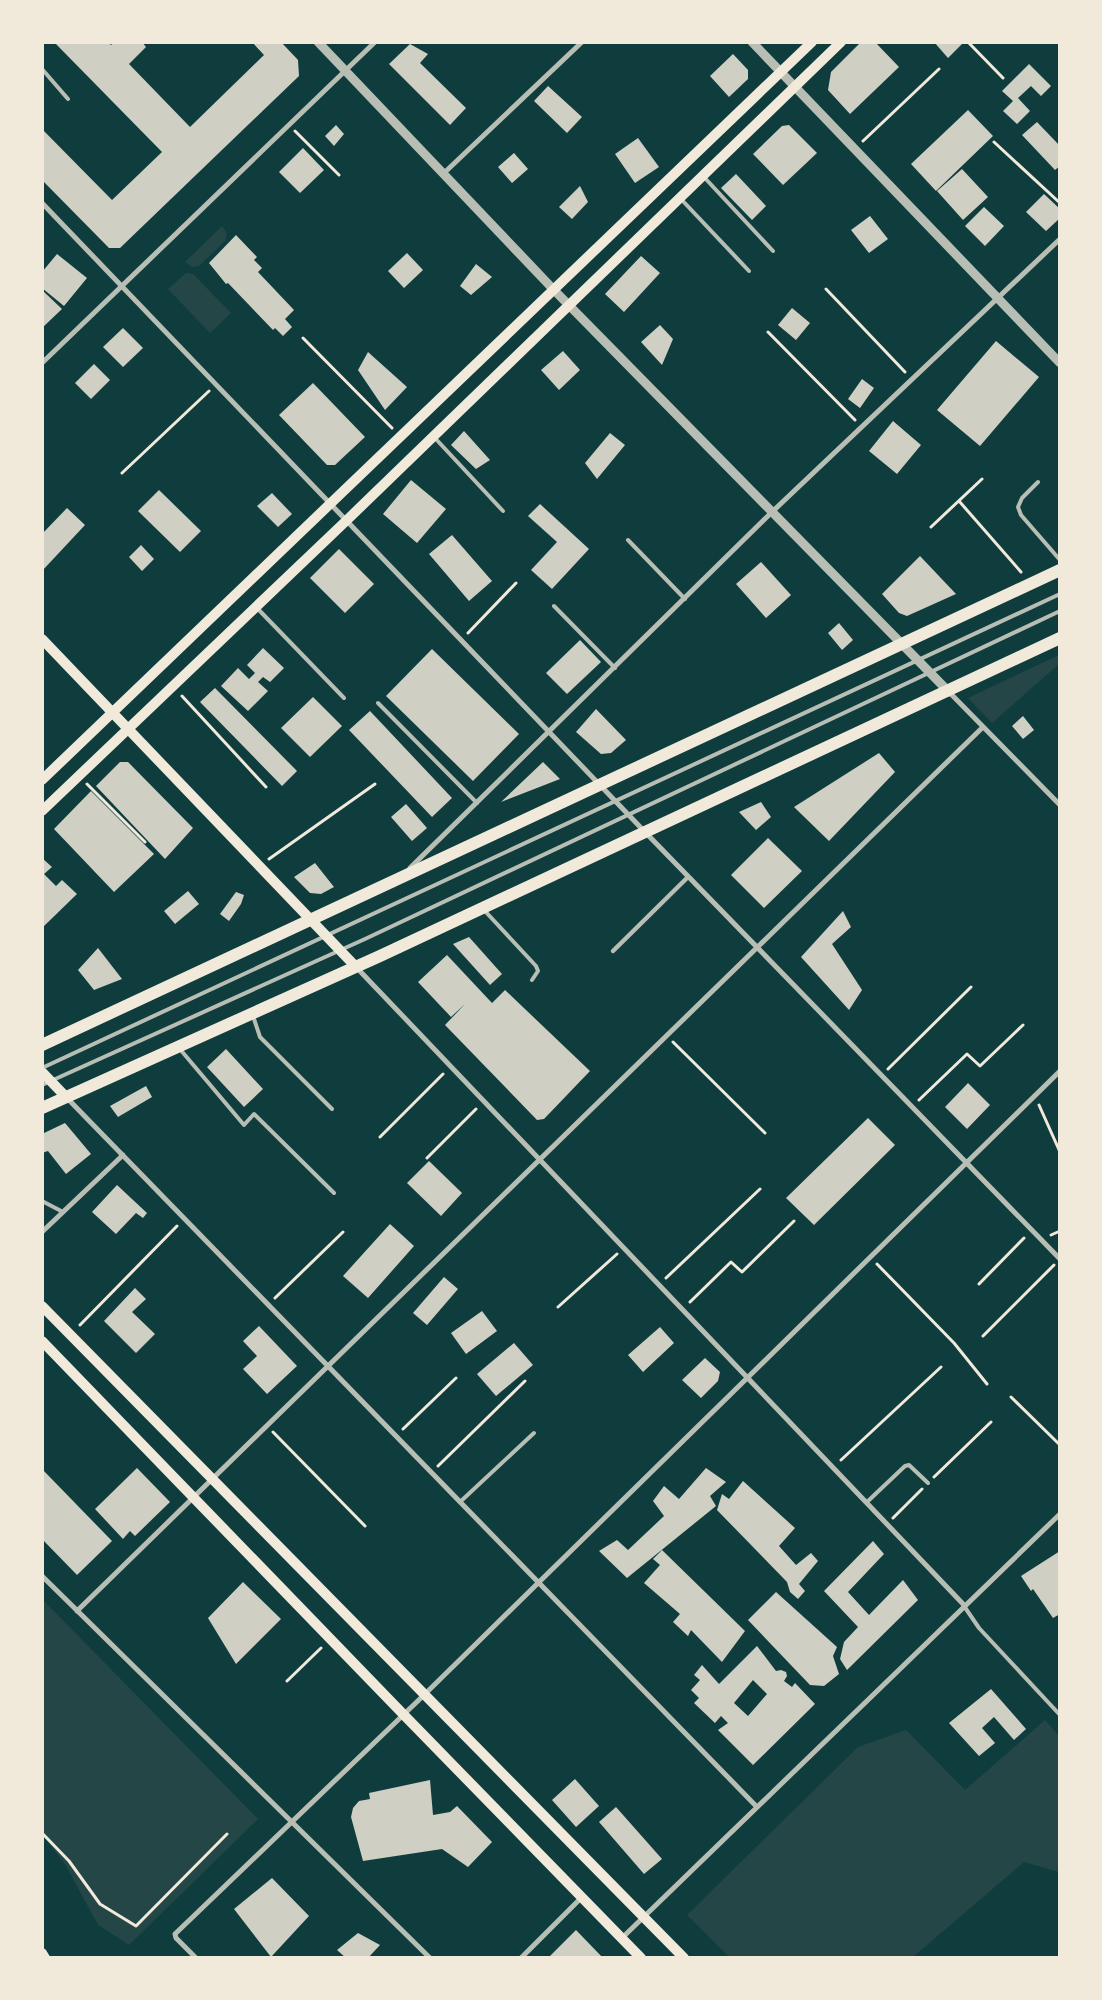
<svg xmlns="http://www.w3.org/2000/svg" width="1102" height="2000" viewBox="0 0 1102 2000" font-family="'Noto Serif',serif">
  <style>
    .green { fill: #244646 }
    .building { fill: #cfcfc3; fill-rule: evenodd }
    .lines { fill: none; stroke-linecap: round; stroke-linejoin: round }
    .path { stroke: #f1e9da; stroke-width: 3 }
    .service { stroke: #b8beb3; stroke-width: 4 }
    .pedestrian { stroke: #b8beb3; stroke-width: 4.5 }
    .minor { stroke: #b8beb3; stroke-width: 5 }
    .tertiary { stroke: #b8beb3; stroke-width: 9 }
    .secondary { stroke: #f1e9da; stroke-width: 10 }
    .primary { stroke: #f1e9da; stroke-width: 12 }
  </style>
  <rect width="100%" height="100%" fill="#0f3d3e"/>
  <path class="green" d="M222,226L227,233L225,241L199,266L192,267L185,262Z
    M186,273L193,274L231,313L210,333L168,289Z
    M1059,655V664L992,723L968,698Z
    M43,1600L258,1819L129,1945L98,1925L65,1864L43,1836Z
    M1045,1720L1059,1736V1872L1024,1862L913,1957H729L687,1915L858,1747L906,1730L965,1790Z"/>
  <path class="building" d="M54,42H108L111,45L114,42H142L146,47L129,64L190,127L264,55L252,42H281L298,60L299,76L120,248H109L42,180V129L112,200L162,152Z
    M861,42H875L899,67L850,114L828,90L831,72Z
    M934,42H964L948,58Z
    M410,44L428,54L420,63L466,108L450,125L389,64Z
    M733,54L748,70V79L729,97L710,76Z
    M1029,64L1051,86L1041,96L1031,86L1018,98L1030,111L1017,124L1003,111L1013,101L1002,91Z
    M548,86L582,117L567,133L534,101Z
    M968,110L993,136L936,191L911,164Z
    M1037,122L1060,146V166L1055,170L1022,135Z
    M336,125L344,134L334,146L325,136Z
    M789,125L817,153L783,185L753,154L782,126Z
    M638,138L659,167L635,183L615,154Z
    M303,148L324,170L300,193L279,172Z
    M514,153L528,169L512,183L498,167Z
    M962,169L988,197L963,220L937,191Z
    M736,174L766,206L752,220L721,188Z
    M580,186L588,202L572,219L559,207Z
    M1044,194L1060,209V218L1046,231L1026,212Z
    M984,207L1004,226L985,246L965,226Z
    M870,216L888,239L869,253L851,230Z
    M236,235L257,257L254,260L262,268L258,272L294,310L285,319L292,327L283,336L275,328L273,330L228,283L226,284L209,263Z
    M407,253L423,270L404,288L388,271Z
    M57,254L87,278L64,306L42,288V272Z
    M641,256L660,273L624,312L605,294Z
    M476,264L492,277L471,295L460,286Z
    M42,290L62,309L42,328Z
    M792,308L810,323L796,340L778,325Z
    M660,325L673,339L662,365L641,342Z
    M123,328L143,348L123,367L103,347Z
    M996,341L1039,377L980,446L937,410Z
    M563,351L580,370L559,390L541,370Z
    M368,352L407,387L385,410L358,370Z
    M94,364L110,380L91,399L75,383Z
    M862,379L874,388L860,408L848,399Z
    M313,383L365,437L335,465H327L279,415Z
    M893,421L921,445L897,474L869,451Z
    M464,431L490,460L476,469L451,445Z
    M610,433L625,445L597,479L585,463Z
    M411,480L446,509L417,543L383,514Z
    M159,490L201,531L180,552L138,511Z
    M272,493L292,514L278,527L257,506Z
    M540,504L589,549L552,589L531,570L557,542L528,516Z
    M67,508L85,525L42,571V534Z
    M452,535L492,581L469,601L429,554Z
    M141,545L154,559L142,571L129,557Z
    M339,549L374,584L345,613L310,578Z
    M920,556L956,594L907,616L899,613L882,594Z
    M761,562L791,595L766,618L736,584Z
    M839,623L853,640L842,650L828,633Z
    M580,640L601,662L567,694L546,673Z
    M263,648L284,668L270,682L263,677L258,682L268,691L248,711L221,686L238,668L249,679L255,673L247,665Z
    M432,649L519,734L473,781L386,696Z
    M215,688L297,771L282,786L200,702Z
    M313,697L342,726L310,757L281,728Z
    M596,709L626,740L611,753L601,754L576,732Z
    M370,711L452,798L432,817L349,730Z
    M1023,716L1034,730L1023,739L1012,726Z
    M879,753L895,772L829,841L794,807Z
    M120,762H128L193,828L165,859L96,786Z
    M543,762L560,779L501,802Z
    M91,791L154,854L114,892L54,829Z
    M761,802L771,817L756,830L739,812Z
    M406,804L427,828L412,841L391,817Z
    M768,838L802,871L764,908L731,875Z
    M42,858L52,867L44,874L56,886L62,880L77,894L42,928Z
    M315,863L334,887L321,894L310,893L294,877Z
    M188,891L199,904L175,924L164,911Z
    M236,892L244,895L241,904L229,921L220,914Z
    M843,911L851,927L832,944L862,990L849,1010L801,957Z
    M469,937L502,974L490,985L453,944Z
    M98,948L122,979L94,990L78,970Z
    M447,955L492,1003L505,990L590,1071L544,1119L537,1120L445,1025L465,1004L451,1017L418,982Z
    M226,1049L263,1089L244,1107L207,1067Z
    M968,1083L990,1105L967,1129L945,1107Z
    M146,1086L152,1097L118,1117L110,1106Z
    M868,1118L895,1145L814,1225L786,1198Z
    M65,1123L91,1154L66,1174L48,1151L42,1153V1134Z
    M429,1161L462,1193L441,1216L407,1183Z
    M117,1185L147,1213L143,1218L136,1213L116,1234L92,1212Z
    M390,1224L414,1246L368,1298L343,1276Z
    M444,1277L458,1289L427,1325L413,1313Z
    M135,1288L146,1299L132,1312L155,1334L136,1353L104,1321Z
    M482,1311L497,1331L466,1354L451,1333Z
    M259,1326L297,1366L267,1394L243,1369L257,1356L243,1341Z
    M660,1327L674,1343L643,1372L628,1355Z
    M514,1343L533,1365L496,1396L477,1374Z
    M705,1358L720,1372L718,1381L701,1398L682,1380Z
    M137,1468L170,1502L135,1536L130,1531L123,1539L95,1509Z
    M706,1468L726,1482L710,1496L716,1506L627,1578L599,1551L617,1540L628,1550L664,1516L653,1501L664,1486L679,1499Z
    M42,1469L112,1541L77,1575L42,1539Z
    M743,1481L795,1528L779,1546L796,1565L811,1553L818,1561L799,1584L805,1591L798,1599L790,1592L787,1582L717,1510L722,1494L729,1499Z
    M873,1541L884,1554L848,1592L869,1615L903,1580L918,1600L847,1670L840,1659L844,1642L858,1627L824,1591Z
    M662,1550L745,1631L722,1662L691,1630L688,1636L673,1622L680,1614L644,1583L660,1565L653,1559Z
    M1060,1551V1614L1053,1618L1033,1589L1031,1591L1021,1576Z
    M243,1582L281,1619L236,1664L208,1618Z
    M776,1592L837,1647L833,1656L839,1674L824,1686L810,1685L748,1620Z
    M757,1646L776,1671L781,1670L786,1672L787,1676L784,1681L792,1687L795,1683L815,1704L753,1765L718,1730L728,1723L721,1716L715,1723L694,1703L699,1698L691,1690L700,1680L694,1675L702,1665L719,1684ZM753,1680L767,1694L748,1716L734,1703Z
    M991,1689L1026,1729L1014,1740L994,1717L982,1728L995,1743L979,1756L949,1723Z
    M575,1779L599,1806L576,1827L552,1800Z
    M430,1780L433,1815L450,1812L457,1806L492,1842L468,1867L442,1849L363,1861L351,1817L353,1808L359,1801L370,1799L369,1793Z
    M616,1807L662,1859L644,1874L599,1822Z
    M272,1878L309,1916L271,1957L234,1909Z
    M576,1930L603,1958H548Z
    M358,1933L380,1945L368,1958H346L337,1950Z"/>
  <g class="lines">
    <path class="path" d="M968,42L1003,78
      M295,131L339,175
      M863,141L939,69
      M994,142L1060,203
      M826,289L905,372
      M768,332L855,420
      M303,338L392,428
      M122,473L209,391
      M959,501L1021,572
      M931,527L982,479
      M468,633L516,583
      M182,696L266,787
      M87,784L145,842
      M269,859L375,784
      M673,1042L765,1133
      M888,1069L971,987
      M919,1100L967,1054L980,1066L1023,1025
      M1039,1105L1060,1152
      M380,1137L443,1074
      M427,1158L476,1109
      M1051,1235L1060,1231
      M877,1264L954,1343L987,1384
      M666,1278L760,1189
      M979,1284L1024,1238
      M275,1298L343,1232
      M690,1302L731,1262L742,1272L794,1221
      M558,1307L617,1254
      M80,1325L177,1226
      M983,1336L1054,1265
      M1011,1397L1060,1445
      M403,1429L456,1378
      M273,1432L365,1526
      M841,1460L941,1367
      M438,1466L525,1381
      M934,1477L991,1422
      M893,1518L922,1489
      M287,1681L321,1648
      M42,1833L69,1861L100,1904L136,1926L227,1834"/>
    <path class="service" d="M42,69L68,99
      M703,176L773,251
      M680,198L749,271
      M434,437L503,511
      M1038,482L1022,498L1018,507L1021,515L1060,560
      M628,540L685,599
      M554,606L615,668
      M257,608L344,698
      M378,703L477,803
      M484,910L536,966L538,971L532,980
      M253,1016L260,1037L332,1109
      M179,1048L244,1125L254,1114L334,1193
      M42,1068L1060,594
      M42,1085L365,939L1060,611
      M42,1201L63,1212
      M460,1502L534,1433
      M867,1502L905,1466L909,1465L928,1483
      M964,1606L979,1628L1060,1715"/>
    <path class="pedestrian" d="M613,951L688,877"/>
    <path class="minor" d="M443,174L582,42
      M42,203L644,831L1060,1259
      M42,363L375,42
      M949,692L1060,805
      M410,868L772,512L1060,239
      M357,968L964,1605
      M67,1098L756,1806
      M42,1232L123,1155
      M42,1576L430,1958
      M77,1611L983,727
      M622,1938L1060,1514
      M196,1958L176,1938L175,1934L424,1695L1060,1071
      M521,1958L582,1897"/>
    <path class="tertiary" d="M318,42L553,289L949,692
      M752,42L1060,363"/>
    <path class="secondary" d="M42,639L356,967
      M42,780L812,42
      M42,811L347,520L841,42
      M42,1072L66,1097
      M42,1306L684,1958
      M42,1341L403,1714L641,1958
      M42,1953L45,1958"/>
    <path class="primary" d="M42,1045L1060,570
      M42,1108L380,956L1060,638"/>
  </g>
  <rect width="1102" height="2000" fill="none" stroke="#f1e9da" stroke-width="88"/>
</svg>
